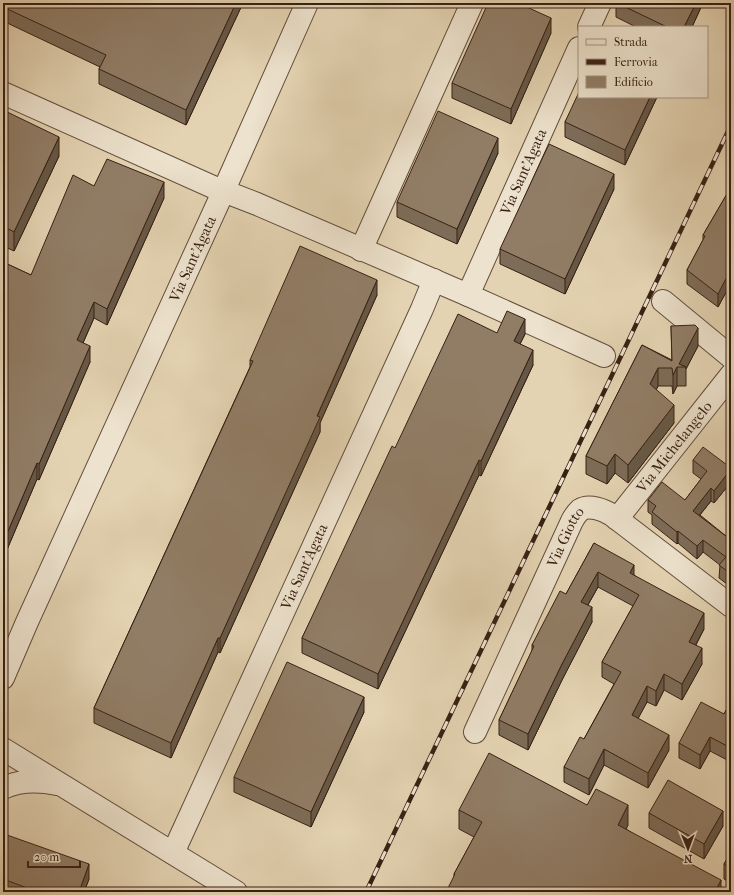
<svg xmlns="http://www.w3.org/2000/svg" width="734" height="895" viewBox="0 0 734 895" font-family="'IM FELL French Canon',serif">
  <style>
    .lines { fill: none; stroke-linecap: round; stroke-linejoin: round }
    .minor-casing { stroke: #634d3c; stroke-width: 24 }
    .minor { stroke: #ede2cd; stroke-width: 22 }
    .rail-casing { stroke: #382014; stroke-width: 4.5 }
    .rail { stroke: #ede2cd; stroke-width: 3; stroke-dasharray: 9; stroke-linecap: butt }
    .wall { fill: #7d6c58; stroke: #382014 }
    .shaded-wall { fill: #665847; stroke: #382014 }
    .building { fill: #917d66; stroke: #382014 }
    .labels { text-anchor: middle; stroke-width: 4; stroke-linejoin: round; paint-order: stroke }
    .street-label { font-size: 15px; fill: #382014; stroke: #ede2cd }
  </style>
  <rect width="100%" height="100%" fill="#e4d3b2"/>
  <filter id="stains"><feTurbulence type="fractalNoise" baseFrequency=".005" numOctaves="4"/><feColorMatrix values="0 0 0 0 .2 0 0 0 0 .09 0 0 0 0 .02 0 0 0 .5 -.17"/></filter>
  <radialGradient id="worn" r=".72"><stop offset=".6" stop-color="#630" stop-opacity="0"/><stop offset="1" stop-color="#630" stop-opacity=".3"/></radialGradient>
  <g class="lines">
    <defs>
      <g id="minor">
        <path d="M589,27L600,3"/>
        <path d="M3,93L213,187L257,204L468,295L604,356"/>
        <path d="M361,250L472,3"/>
        <path id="s1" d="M468,295L579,48"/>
        <path d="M663,301L731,357"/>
        <path id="s2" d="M617,519L731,375"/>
        <path id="s3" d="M3,678L27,622L224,190L307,3"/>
        <path id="s4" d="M475,732L572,521C574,517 577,513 580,510C589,504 604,510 612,515L731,606"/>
        <path d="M3,749L236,892"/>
        <path d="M3,788C20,780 38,780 57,784"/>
        <path id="s5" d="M173,853L422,309L434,280"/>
      </g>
    </defs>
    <use href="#minor" class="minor-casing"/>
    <use href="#minor" class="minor"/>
    <defs>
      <path id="rail" d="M366,892L731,125"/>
    </defs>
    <use href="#rail" class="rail-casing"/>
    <use href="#rail" class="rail"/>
  </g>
  <path class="wall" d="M3,3H243L186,125L99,84V69L100,67L3,21Z
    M616,3H703L692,27H636L616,17Z
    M551,33L511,124L452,98V83Z
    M579,97H657L625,165L565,137V122Z
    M3,110L59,156L14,251L3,246Z
    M498,153L457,244L397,217V202Z
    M94,186L164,198L107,325L94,318L83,343L90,362L39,480L37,479L3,559V262L31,275Z
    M731,187V283L718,307L687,284V270L703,240V235Z
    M614,189L565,294L500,264V249Z
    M377,295L320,423V432L220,653L218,652L171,758L94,723V708L250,367V360Z
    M671,326L698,346L686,369V386H677L673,394L672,386H658L656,390L674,423L628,483L615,473L607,484L586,474V456L642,345L672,360Z
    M497,333L525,334L520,344L533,365L481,476L479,475L378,689L302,653V638L395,448Z
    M731,401V424L727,420V405Z
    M693,460L731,468V482L714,503L711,501L700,515L731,540V587L719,578L720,565L703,552L697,559L678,543L677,544L652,524V515L648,512V500H685L701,479L693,473Z
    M594,543L634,575L704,629L696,645L702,664L682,700L664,690L656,706L647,702L638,718L669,750L648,788L604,765L589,795L564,782V767L584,739L614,684L602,677V662L633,606L598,587L588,605L592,622L562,680L528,750L499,735V720L532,651V645L566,594Z
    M731,701V762L710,751L700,769L679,758V743L724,714Z
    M364,712L311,827L234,792V777Z
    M587,805L628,825L626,829L721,892L454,877V874L474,837L459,829V810Z
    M649,813L723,826L704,859L649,828Z
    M3,847L89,879L84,892H3Z
    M731,852V883L724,879V864Z"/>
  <path class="shaded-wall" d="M236,3H243L186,125V110Z
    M696,3H703L692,27H684Z
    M551,18V33L511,124V109Z
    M650,97H657L625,165V150Z
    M59,137V156L14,251V232Z
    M498,138V153L457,244V229Z
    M614,174V189L565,294V279Z
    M164,182V198L107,325V309Z
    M731,256V283L718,307V294L730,258Z
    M377,280V295L320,423V432L220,653V638Z
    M94,302V318L77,356V340Z
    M525,319V334L514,356V341Z
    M698,328V346L686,369V367L679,364Z
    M90,346V362L39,480V464Z
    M533,350V365L481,476V461Z
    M677,367V386L673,394V375Z
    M658,368V386L650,403V384Z
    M674,405V423L628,483V465Z
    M615,454V473L607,484V466Z
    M479,460V475L378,689V674Z
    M37,463V479L3,559V543Z
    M731,469V482L714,503V491Z
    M711,488V501L693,523V511Z
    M678,531V543L677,544V532Z
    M703,540V552L697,559V546Z
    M634,565V581L630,573Z
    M598,572V587L581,617V602Z
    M592,607V622L562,680L528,750V734L562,664Z
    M704,613V629L689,657V642Z
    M218,638V652L171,758V743Z
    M702,648V664L682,700V684Z
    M664,674V690L656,706V691Z
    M647,686V702L632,730V715Z
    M364,697V712L311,827V812Z
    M669,735V750L648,788V773Z
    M710,737V751L700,769V755Z
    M604,749V765L589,795V779Z
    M628,805V825L618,844V825Z
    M723,811V826L704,859V844Z
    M89,864V879L84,892H79Z
    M721,880V892H715Z"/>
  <path class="building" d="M3,3H236L186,110L99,69L106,55L3,7Z
    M488,3H518L551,18L511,109L452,83Z
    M617,3H696L684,27H667Z
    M579,92V97H650L625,150L565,122Z
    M3,110L59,137L14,232L3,226Z
    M438,111L498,138L457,229L397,202Z
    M549,144L614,174L565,279L500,249Z
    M107,159L164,182L107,309L94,302L77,340L90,346L39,464L37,463L3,543V262L31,275L73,175L94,186Z
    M731,187V256L730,258L731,259V269L718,294L687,270L705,236L703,235Z
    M300,246L377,280L317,416L320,417L220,638H218L171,743L94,708L253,361L250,360Z
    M507,311L525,319L514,341L533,350L481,461L479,460L378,674L302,638L392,446L395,448L458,314L497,333Z
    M695,325L698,328L679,364L686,367H677L673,375L672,368H658L650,384L674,405L628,465L615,454L607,466L586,456L642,345L672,361L671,326Z
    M731,401V409L727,405Z
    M703,447L731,468V469L714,491L711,488L693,511L731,540V574L719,565L726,557L703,540L697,546L678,531L677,532L652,512L656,506L648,500L662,482L685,500L707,471L693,460Z
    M594,543L634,565L630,573L704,613L689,642L702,648L682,684L664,674L656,691L647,686L632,715L669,735L648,773L604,749L589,779L564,767L580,737L584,739L621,672L602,662L639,595L598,572L581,602L592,607L562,664L528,734L499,720L534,646L532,645L560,591L566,594Z
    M287,662L364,697L311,812L234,777Z
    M731,701V748L710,737L700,755L679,743L701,702L724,714Z
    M489,753L587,805L596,789L628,805L618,825L721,880L715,892H446L455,874H454L482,822L459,810Z
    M668,780L723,811L704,844L649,813Z
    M7,835L89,864L79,892H38L3,879V847Z
    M731,852V868L724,864Z"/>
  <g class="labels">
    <g class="street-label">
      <text dy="5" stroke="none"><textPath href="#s1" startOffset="135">Via Sant'Agata</textPath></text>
      <text dy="5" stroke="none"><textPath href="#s3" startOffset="460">Via Sant'Agata</textPath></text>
      <text dy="5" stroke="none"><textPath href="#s2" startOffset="92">Via Michelangelo</textPath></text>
      <text dy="5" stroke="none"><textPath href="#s4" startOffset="215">Via Giotto</textPath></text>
      <text dy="5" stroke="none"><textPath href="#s5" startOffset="315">Via Sant'Agata</textPath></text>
    </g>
  </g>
  <rect width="734" height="895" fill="none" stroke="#e4d3b2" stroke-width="16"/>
  <rect x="4" y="4" width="726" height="887" fill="none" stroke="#382014" stroke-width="2"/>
  <rect x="8" y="8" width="718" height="879" fill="none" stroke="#382014"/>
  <rect x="578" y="26" width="130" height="72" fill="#ede2cd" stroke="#a59483"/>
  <rect x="586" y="39" width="20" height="6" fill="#ede2cd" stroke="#a59483"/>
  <text x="614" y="46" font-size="12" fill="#382014">Strada</text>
  <rect x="586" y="59" width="20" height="6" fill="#382014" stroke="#a59483"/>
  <text x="614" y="66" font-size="12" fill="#382014">Ferrovia</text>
  <rect x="586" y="76" width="20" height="12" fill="#917d66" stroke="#a59483"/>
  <text x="614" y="86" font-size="12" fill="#382014">Edificio</text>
  <g transform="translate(688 849) rotate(179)" stroke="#ede2cd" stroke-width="3" paint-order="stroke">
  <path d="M0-3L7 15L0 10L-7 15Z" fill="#382014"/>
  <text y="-6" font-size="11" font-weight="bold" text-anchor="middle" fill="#382014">N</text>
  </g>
  <path d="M28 861v6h52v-6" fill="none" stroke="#382014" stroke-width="2"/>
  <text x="34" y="861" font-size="12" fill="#382014" stroke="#ede2cd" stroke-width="3" paint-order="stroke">20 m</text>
  <rect width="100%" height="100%" filter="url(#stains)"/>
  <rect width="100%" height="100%" fill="url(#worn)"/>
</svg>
